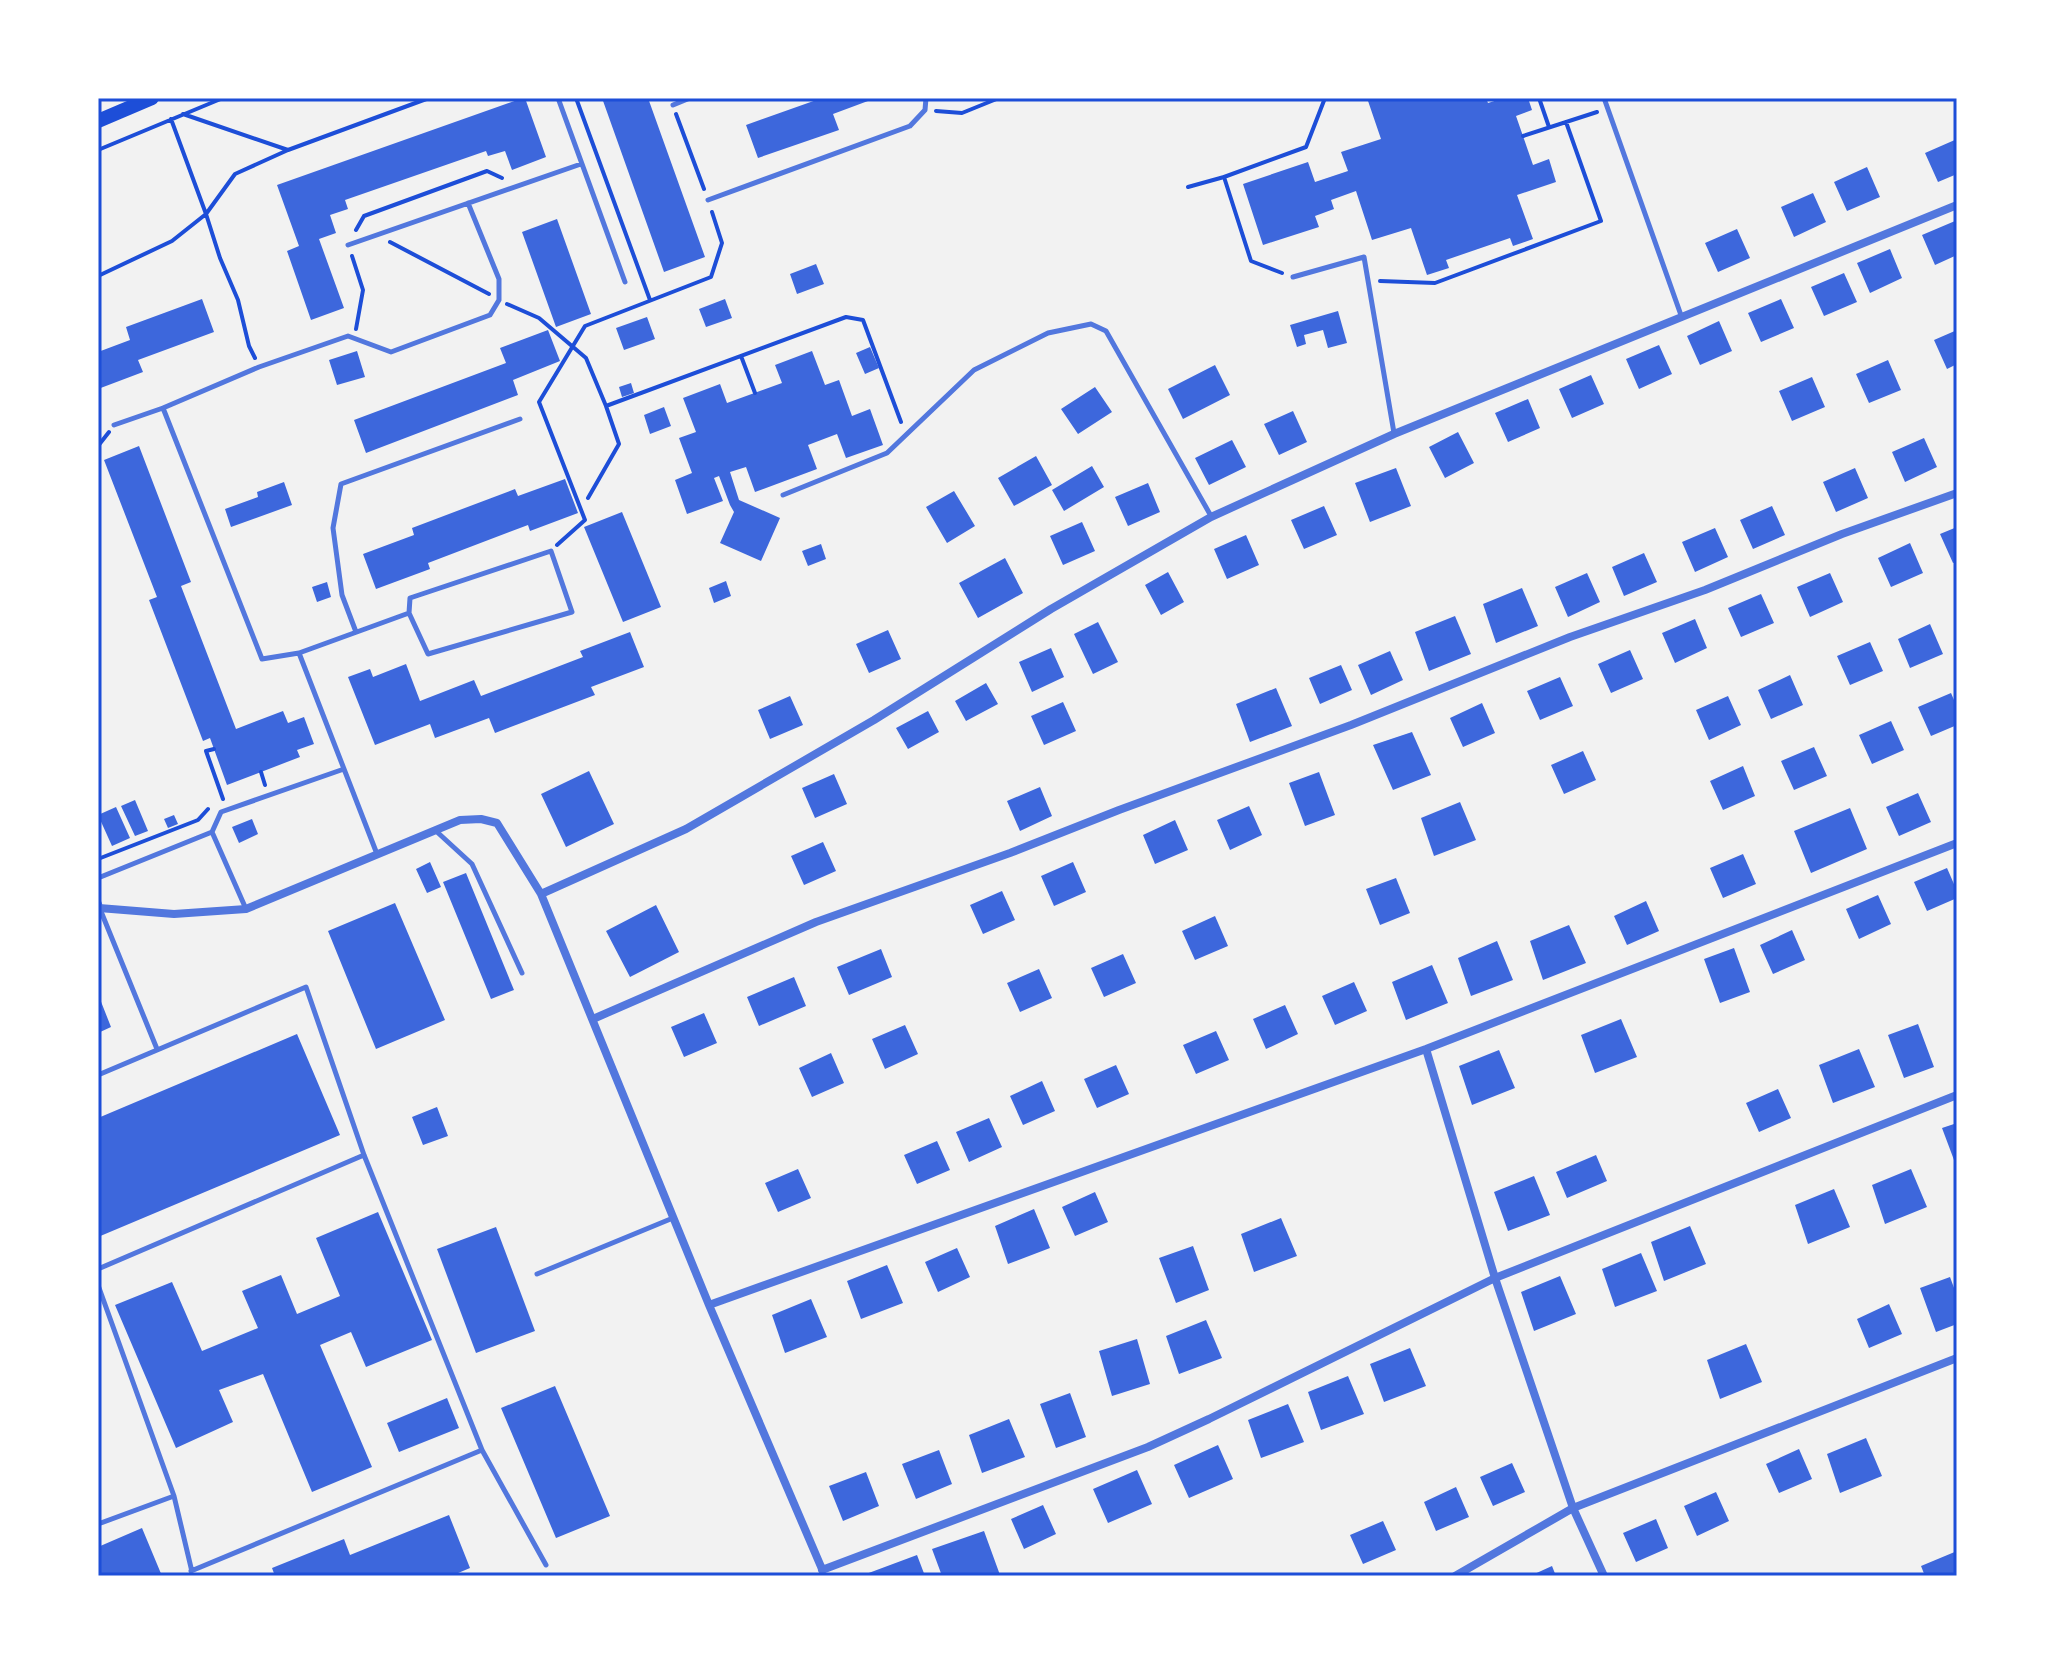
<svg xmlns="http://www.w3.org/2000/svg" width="2055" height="1674" viewBox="0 0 2055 1674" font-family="'Noto Sans',sans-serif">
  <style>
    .building { fill: #3d67dc }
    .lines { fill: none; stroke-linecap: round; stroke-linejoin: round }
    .path { stroke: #1d4ed8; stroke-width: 4 }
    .service { stroke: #5277de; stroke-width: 5 }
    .minor { stroke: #5277de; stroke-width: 8 }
    .secondary { stroke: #1d4ed8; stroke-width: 14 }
    .neatline { fill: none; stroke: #1d4ed8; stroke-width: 3 }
  </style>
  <rect width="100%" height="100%" fill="#f2f2f2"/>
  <path class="building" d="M523,98H525L546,157L512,170L505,151L488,156L486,151L345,200L348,209L330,215L336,233L319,239L344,308L311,320L287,251L299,246L277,185Z
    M602,98H648L705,257L664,272Z
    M822,98H876L833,114L839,130L758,158L746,125Z
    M1367,98H1486L1488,103L1504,98H1528L1532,110L1516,116L1533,165L1549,159L1556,182L1517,195L1533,239L1513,246L1510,238L1446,260L1449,268L1427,275L1411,228L1372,240L1356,191L1331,200L1334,209L1315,216L1319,227L1263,245L1243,184L1308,162L1315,182L1348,171L1341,152L1381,139Z
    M1957,139V174L1938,182L1925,153Z
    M1867,167L1880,197L1847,211L1834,182Z
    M1813,193L1826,222L1794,237L1781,207Z
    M557,219L591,314L556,327L522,232Z
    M1955,221L1957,226V255L1935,265L1922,235Z
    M1737,229L1750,258L1718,272L1705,243Z
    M1890,249L1902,278L1870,293L1857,263Z
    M816,264L824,284L797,294L790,274Z
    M1844,273L1857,302L1824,316L1811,287Z
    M202,299L214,332L138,360L143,372L98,389V352L130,340L126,327Z
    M725,299L732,318L706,327L699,309Z
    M1781,299L1794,328L1761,342L1748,313Z
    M1338,311L1347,343L1328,348L1323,330L1304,335L1306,344L1297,347L1290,325Z
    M647,317L655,339L624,350L616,328Z
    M1719,321L1732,351L1700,365L1687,336Z
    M548,330L560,361L513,380L518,395L366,453L354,420L506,363L500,348Z
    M1957,330V364L1947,369L1934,340Z
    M1659,345L1672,374L1639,389L1626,359Z
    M870,347L879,368L865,374L856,353Z
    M357,351L365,377L337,385L329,360Z
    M812,351L825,385L839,380L852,416L870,409L883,445L846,458L837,434L808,445L817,469L755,492L746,467L730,472L739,500L780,518L761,561L720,543L734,512L730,505L719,476L714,478L723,501L687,514L675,480L692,473L679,438L696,432L683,398L720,384L727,403L782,383L775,365Z
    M1888,360L1901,390L1869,403L1856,374Z
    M1215,365L1230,395L1183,419L1168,389Z
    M1591,375L1604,404L1572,418L1559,389Z
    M1812,377L1825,407L1792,421L1779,391Z
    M631,383L634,393L622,397L619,387Z
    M1095,387L1112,412L1078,434L1061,409Z
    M1528,399L1540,428L1508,442L1495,413Z
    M664,407L671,426L650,434L644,415Z
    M1293,411L1307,442L1279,455L1264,424Z
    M1458,432L1474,463L1445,478L1429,447Z
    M1924,438L1937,467L1905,482L1892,452Z
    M1232,440L1246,467L1209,485L1195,458Z
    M139,446L191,582L181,586L236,729L283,711L288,723L304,717L314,744L297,750L300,757L227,785L210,738L203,741L149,600L157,597L104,460Z
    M1036,456L1052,485L1014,506L998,478Z
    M1092,466L1104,487L1064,511L1052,490Z
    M1396,468L1411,506L1370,522L1355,483Z
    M1855,468L1868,498L1836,512L1823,482Z
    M565,479L578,513L530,531L528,525L428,563L430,569L376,589L363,554L414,535L412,528L515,489L518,496Z
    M284,482L292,505L231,527L225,509L258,497L257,492Z
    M1148,483L1160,512L1128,526L1115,497Z
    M954,491L975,526L947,543L926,507Z
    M1324,506L1337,535L1304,549L1291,520Z
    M1772,506L1785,535L1753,549L1740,520Z
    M622,512L661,607L623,622L584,527Z
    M1082,522L1095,551L1063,565L1050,536Z
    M1957,527V562L1953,563L1940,534Z
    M1715,528L1728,557L1695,572L1682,542Z
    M1246,535L1259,565L1227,579L1214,549Z
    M1910,543L1923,573L1891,587L1878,558Z
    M821,544L826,559L808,566L802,551Z
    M1644,553L1657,582L1624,596L1612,567Z
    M1005,558L1023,593L978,618L959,583Z
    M1168,572L1184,602L1161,615L1145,585Z
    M1587,573L1600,602L1568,617L1555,587Z
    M1830,573L1843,602L1810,617L1797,587Z
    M726,581L731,596L714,603L709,588Z
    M327,582L331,597L317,602L312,587Z
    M1522,588L1538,626L1496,643L1483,604Z
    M1761,594L1774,623L1741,637L1728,608Z
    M1455,616L1471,654L1429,671L1415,632Z
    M1695,619L1707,648L1675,663L1662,633Z
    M1098,622L1118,662L1093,674L1074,634Z
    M1930,624L1943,654L1910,668L1898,639Z
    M888,630L901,659L869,673L856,644Z
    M630,632L644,667L591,687L595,695L495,733L489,718L435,738L430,724L375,745L348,677L370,669L373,677L406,664L420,701L474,680L481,696L583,657L580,651Z
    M1870,642L1883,671L1850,685L1837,656Z
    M1051,648L1064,677L1032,692L1019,662Z
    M1630,650L1643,679L1611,693L1598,664Z
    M1390,651L1403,680L1371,695L1358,665Z
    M1341,665L1352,690L1320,704L1309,678Z
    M1790,675L1803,705L1771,719L1758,690Z
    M1560,677L1573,706L1540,720L1527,691Z
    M986,683L998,704L966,721L955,701Z
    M1276,688L1292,726L1250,742L1236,704Z
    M1951,693L1957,707V725L1931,736L1918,707Z
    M790,696L803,725L770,739L758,710Z
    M1728,696L1741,725L1709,740L1696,710Z
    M1063,702L1076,731L1044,745L1031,716Z
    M1482,703L1495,733L1463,747L1450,718Z
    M928,711L939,732L908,749L896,728Z
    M1891,721L1904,750L1872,764L1859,735Z
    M1412,732L1431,775L1393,790L1373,745Z
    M1814,747L1827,776L1794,790L1781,761Z
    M1583,751L1596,780L1564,794L1551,765Z
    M1743,766L1755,796L1723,810L1710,781Z
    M589,771L614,824L566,847L541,794Z
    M1319,772L1335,815L1305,826L1289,783Z
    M834,774L847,804L815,818L802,788Z
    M1040,787L1052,816L1020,831L1007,801Z
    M1918,793L1931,822L1899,836L1886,807Z
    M135,800L148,831L135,836L121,806Z
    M1460,802L1476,840L1434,856L1421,818Z
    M1249,806L1262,835L1230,850L1217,820Z
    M116,807L130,838L112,846L98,815Z
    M1850,808L1867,849L1811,873L1794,831Z
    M174,815L178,824L168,828L164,819Z
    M252,819L258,834L239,843L232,827Z
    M1175,820L1188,850L1155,864L1143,835Z
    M823,842L836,871L804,885L791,856Z
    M1743,854L1756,884L1723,898L1710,868Z
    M430,862L441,887L427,893L416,869Z
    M1073,862L1086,892L1054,906L1041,876Z
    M1947,868L1957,891V898L1927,911L1914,882Z
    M466,873L514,990L491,999L443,882Z
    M1396,878L1410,913L1380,925L1366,889Z
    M1002,891L1015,920L983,934L970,905Z
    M1878,895L1891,924L1859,939L1846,909Z
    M1646,901L1659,931L1627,945L1614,916Z
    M395,903L445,1020L376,1049L328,931Z
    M656,905L679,952L630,977L606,931Z
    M1215,916L1228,946L1195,960L1182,931Z
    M1569,925L1586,963L1543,980L1530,941Z
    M1792,930L1805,960L1773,974L1760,945Z
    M1497,941L1513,980L1471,996L1458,958Z
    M1734,948L1750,992L1720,1003L1704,959Z
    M881,949L892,977L849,995L837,967Z
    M1123,954L1136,983L1104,997L1091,968Z
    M1432,965L1448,1003L1406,1020L1392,982Z
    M1039,969L1052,998L1020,1012L1007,983Z
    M794,977L806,1006L759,1026L747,997Z
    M1354,982L1367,1011L1335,1025L1322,996Z
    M98,994L111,1027L98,1033Z
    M1285,1005L1298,1034L1266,1049L1253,1019Z
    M704,1013L717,1043L684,1057L671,1027Z
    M1621,1019L1637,1057L1595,1073L1581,1035Z
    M1918,1024L1934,1067L1904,1078L1888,1035Z
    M905,1025L918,1054L885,1069L872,1039Z
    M1216,1031L1229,1060L1196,1074L1183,1045Z
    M297,1034L340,1135L98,1237V1118Z
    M1859,1049L1875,1087L1833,1103L1819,1065Z
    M1499,1050L1515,1088L1472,1105L1459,1066Z
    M831,1053L844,1083L812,1097L799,1068Z
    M1116,1065L1129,1094L1097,1108L1084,1079Z
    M1042,1081L1055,1111L1023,1125L1010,1096Z
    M1778,1089L1791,1118L1759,1132L1746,1103Z
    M437,1107L448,1136L423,1145L412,1117Z
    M989,1118L1002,1147L969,1162L956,1132Z
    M1957,1123V1168L1942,1128Z
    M937,1141L950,1170L917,1184L904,1155Z
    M1596,1155L1607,1181L1567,1198L1556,1172Z
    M798,1169L811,1198L778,1212L765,1183Z
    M1911,1169L1927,1207L1885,1224L1872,1185Z
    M1534,1176L1550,1215L1508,1231L1494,1192Z
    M1834,1189L1850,1227L1808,1244L1795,1205Z
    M1095,1192L1108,1222L1075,1236L1062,1207Z
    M1034,1209L1050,1248L1008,1264L995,1226Z
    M378,1212L432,1340L366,1367L351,1332L320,1345L372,1467L312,1492L263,1374L219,1390L233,1422L176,1448L115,1305L172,1282L202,1351L258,1328L242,1291L281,1275L297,1314L340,1296L316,1238Z
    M1281,1218L1297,1256L1254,1272L1241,1234Z
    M1690,1226L1706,1264L1664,1281L1651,1242Z
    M496,1227L535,1331L476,1353L437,1249Z
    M1193,1246L1209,1290L1176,1303L1159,1258Z
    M957,1248L970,1277L938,1292L925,1262Z
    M1641,1253L1657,1291L1615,1307L1602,1269Z
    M887,1265L903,1303L861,1319L847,1281Z
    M1560,1276L1576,1314L1534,1331L1521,1292Z
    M1950,1277L1957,1296V1324L1936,1332L1920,1288Z
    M811,1299L827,1337L785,1353L772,1315Z
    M1889,1304L1902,1334L1869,1348L1857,1319Z
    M1206,1320L1222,1358L1179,1374L1166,1336Z
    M1137,1339L1150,1384L1112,1396L1099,1351Z
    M1746,1344L1762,1382L1720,1399L1707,1360Z
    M1410,1348L1426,1386L1384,1402L1370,1364Z
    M1348,1376L1364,1414L1321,1430L1308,1392Z
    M555,1386L610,1516L556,1538L501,1408Z
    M1070,1393L1086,1437L1056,1448L1040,1404Z
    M447,1398L459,1428L399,1452L387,1423Z
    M1288,1404L1304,1442L1261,1458L1248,1420Z
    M1009,1419L1025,1457L982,1473L969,1435Z
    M1866,1438L1882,1476L1840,1493L1827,1454Z
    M1218,1445L1233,1479L1189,1498L1174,1465Z
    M1799,1449L1812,1479L1779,1493L1766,1464Z
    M939,1450L952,1484L916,1499L902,1464Z
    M1512,1463L1525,1492L1493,1506L1480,1477Z
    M1137,1470L1152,1504L1108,1523L1093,1489Z
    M866,1472L879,1506L843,1521L829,1486Z
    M1456,1487L1469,1517L1436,1531L1424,1502Z
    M1716,1492L1729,1521L1697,1536L1684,1506Z
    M1043,1505L1056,1534L1024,1549L1011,1519Z
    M449,1515L470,1568L451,1576H275L272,1568L344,1539L350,1555Z
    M1656,1519L1668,1548L1636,1562L1623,1533Z
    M1383,1521L1396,1550L1363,1564L1350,1535Z
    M142,1528L162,1576H98V1547Z
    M984,1531L1000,1575L942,1576L932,1549Z
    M1957,1551V1576H1925L1921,1566Z
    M917,1555L925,1576H867L866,1574Z
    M1552,1566L1556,1576H1530Z"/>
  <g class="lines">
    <path class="path" d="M576,98L650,300
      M1539,98L1549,127
      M936,111L962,113L999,98
      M183,114L288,150L429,98
      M676,114L704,189
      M171,119L206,214L220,258L238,300L249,346L255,358
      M1523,136L1597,112
      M98,150L223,98
      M1188,187L1224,177
      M356,230L364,216L487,171L502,178
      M390,242L489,294
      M352,256L363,290L356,329
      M1282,273L1251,261L1224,177L1306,147L1325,98
      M98,276L172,241L206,214L235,174L288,150
      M1380,281L1435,283L1601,221L1566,122
      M507,304L539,318L586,358L606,406L846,317L863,320L901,422
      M741,356L755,393
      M98,446L109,432
      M588,498L619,444L606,406
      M557,545L585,520L539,402L585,326L711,277L722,243L712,212
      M214,749L206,751L223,799
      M261,772L265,785
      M98,859L198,820L208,809"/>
    <path class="service" d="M558,98L625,282
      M1604,98L1682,318
      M673,105L690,98
      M708,200L910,126L925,110L926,98
      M348,245L581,164
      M1293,277L1364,257L1394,433
      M114,425L163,408
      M783,495L887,453L974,370L1048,333L1091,324L1106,331L1211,516
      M356,632L342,595L333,528L341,484L520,419
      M299,653L409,613L428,654L572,612L551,551L410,598L409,613
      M436,831L472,864L522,973
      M212,832L221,812L344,769
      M377,854L299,653L262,659L163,408L259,367L348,336L391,352L490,315L499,300V279L468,203
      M98,878L212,832L246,909
      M100,909L157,1049
      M98,1075L306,987L364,1155L482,1450L546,1565
      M98,1269L364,1155
      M537,1274L673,1218
      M98,1285L174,1496L193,1576
      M98,1524L174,1496
      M191,1571L482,1450"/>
    <path class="minor" d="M541,894L686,829L874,720L1051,609L1211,517L1394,434L1957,205
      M98,904L99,908L174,914L246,909L460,820L481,819L497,823L541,894L709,1305L825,1576
      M593,1019L816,922L1010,853L1119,810L1351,725L1570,637L1705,590L1842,534L1957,493
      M1426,1049L1495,1278L1573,1508L1604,1576
      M709,1305L1426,1049L1957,843
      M822,1570L1148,1447L1209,1419L1495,1278L1957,1095
      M1455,1576L1573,1508L1957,1358"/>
    <path class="secondary" d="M98,121L152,98"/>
  </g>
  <rect width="2055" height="1674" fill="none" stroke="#ffffff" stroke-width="200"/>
  <rect x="100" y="100" width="1855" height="1474" class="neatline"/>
</svg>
